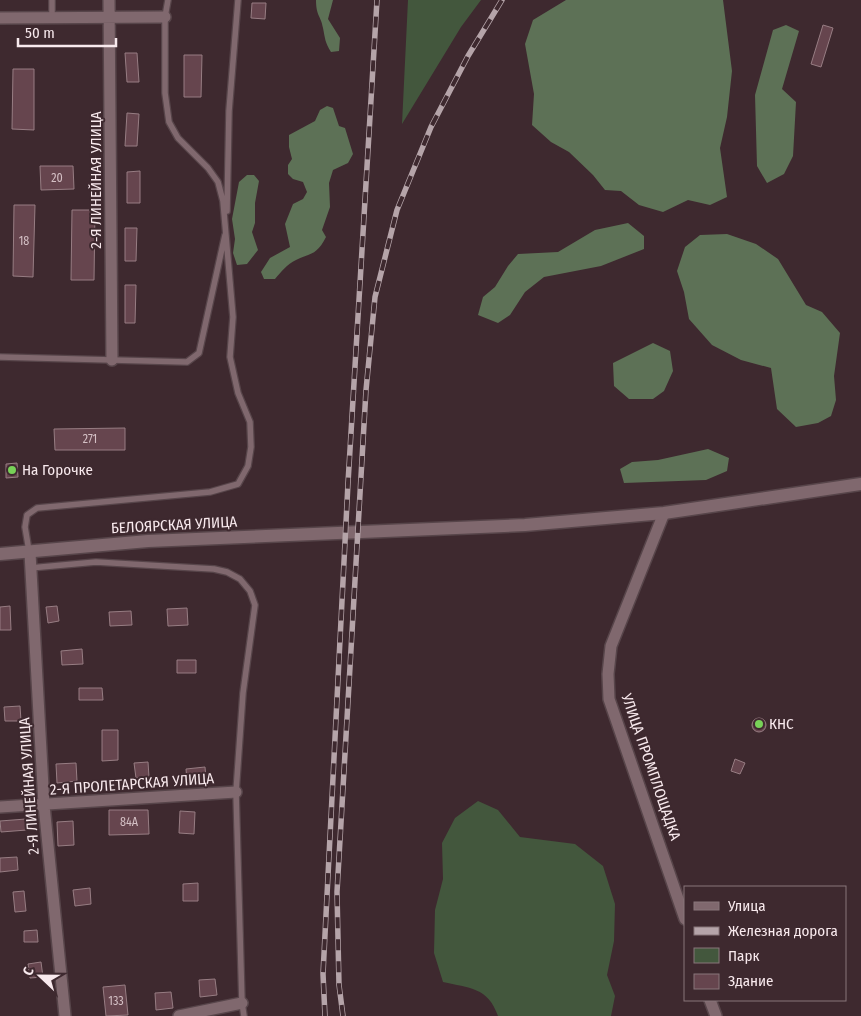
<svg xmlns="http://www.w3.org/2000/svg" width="861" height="1016" viewBox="0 0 861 1016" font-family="'Fira Sans Condensed',sans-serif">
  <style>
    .green { fill: #43573d }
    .forest { fill: #5d7156 }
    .building { fill: #66454e; stroke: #977d83 }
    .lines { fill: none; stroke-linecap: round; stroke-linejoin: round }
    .lane-casing { stroke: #57454a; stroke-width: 8 }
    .street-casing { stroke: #57454a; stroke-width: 14 }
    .secondary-casing { stroke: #57454a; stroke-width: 15 }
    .lane { stroke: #80686e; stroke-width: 5.5 }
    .street { stroke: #80686e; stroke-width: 11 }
    .secondary { stroke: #80686e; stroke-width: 12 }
    .rail-casing { stroke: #b5a4a9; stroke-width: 5.5 }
    .rail { stroke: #3e292f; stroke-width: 4; stroke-dasharray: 11; stroke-linecap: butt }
    .poi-dot { fill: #78d158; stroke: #3e292f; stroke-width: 2 }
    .labels { text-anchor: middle; stroke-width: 4; stroke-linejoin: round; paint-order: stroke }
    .number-label { font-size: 12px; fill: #d4c0c5 }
    .street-label { font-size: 15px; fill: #f8e9ed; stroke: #3e292f }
    .poi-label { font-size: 15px; fill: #f8e9ed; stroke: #3e292f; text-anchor: start }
  </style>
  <rect width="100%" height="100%" fill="#3e292f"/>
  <path class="green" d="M408,0H481L461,27L402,124Z
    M478,801L498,810L520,837L575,844L603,866L615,904L614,941L607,975L615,996L611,1016H498C488,987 469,988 443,982L434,953L435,910L443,879L442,843L455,818Z"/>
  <path class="forest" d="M316,0H333L328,19L340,38L339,51L331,52C325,43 325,38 323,28C321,16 316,16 316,0Z
    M566,0H723L732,71L727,117L720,148L727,197L710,205L688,200L663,212L639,205L621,191L605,190L593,175L569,152L551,142L532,125L534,94L525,44L533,20Z
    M786,25L799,31L782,89L796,102L793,156L784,174L767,183L757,166L755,95L773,30Z
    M327,106L333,108L339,126L345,128L353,154L348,163L333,170L329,183L330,207L322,230L326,237C317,255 311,253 296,260C287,264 281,272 275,279H264L261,272L270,258L290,247L285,224L293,204L303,199L307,192L303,182L293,179L288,174V165L292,159L289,147V135L315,121L320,110Z
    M247,175H254L259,181L255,203V223L252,232L258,250L247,264L237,265L233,253L235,239L232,219L239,182Z
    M628,223L644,236V249L601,266L544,277L525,292L510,315L498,323L478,315L483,297L495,287L508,266L518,254L558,252L595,230Z
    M727,234L756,244L778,259L806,305L822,312L840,333L834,376L836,400L831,416L818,423L796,427L777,409L771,368L741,360L712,345L689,319L684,292L677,271L685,247L700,235Z
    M653,343L670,351L673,371L664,391L653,399H629L614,386L613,363Z
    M708,449L729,458L727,471L706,480L624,483L620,469L632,462L658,460Z"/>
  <path class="building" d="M252,3H266L265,19L251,18Z
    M823,25L833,28L821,67L811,64Z
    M125,53H137L139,82H127Z
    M184,55H202L201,97H184Z
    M13,69H34V130L12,129Z
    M127,113L139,114L137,146H125Z
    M40,166H73L74,189L41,190Z
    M140,171V203H127V172Z
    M14,205H35L33,277L13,276Z
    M72,210H95L94,280H71Z
    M125,228H137L136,261H125Z
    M125,285H136L135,323H125Z
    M125,428V450H55L54,429Z
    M17,463L18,477L6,478V464Z
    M10,606L11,630H0V607Z
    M57,606L59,621L48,623L46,607Z
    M187,608L188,625L168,626L167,609Z
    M131,611L132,625L110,626L109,612Z
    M82,649L83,664L62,665L61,651Z
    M177,660H196V673H177Z
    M79,688H102L103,700H79Z
    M20,706L21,721H5L4,707Z
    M752 725a7 7 0 1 1 14 0a7 7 0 1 1-14 0Z
    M102,730H118V760L102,761Z
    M735,759L745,763L740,774L731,771Z
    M148,762L149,777L136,778L134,763Z
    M76,763L77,781L57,783L56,764Z
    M205,767L206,779L187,781L186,769Z
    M109,810H148L149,834L109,835Z
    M180,811L195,812L194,834L179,833Z
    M26,819L27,830L1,832L0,821Z
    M73,821L74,845L58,846L57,822Z
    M17,857L18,870L0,872V858Z
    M198,883V901H183V884Z
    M90,888L91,904L75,906L73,890Z
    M24,891L26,911L15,912L13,892Z
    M37,930L38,942H24V931Z
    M41,962L43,977L30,978L28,964Z
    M215,979L217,995L200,997L199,980Z
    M125,985L128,1015L106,1016L103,987Z
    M171,992L173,1008L156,1010L155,993Z"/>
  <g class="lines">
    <defs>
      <path id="lane" d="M52,0V18
        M227,211L229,111L238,0
        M0,357L187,362L199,353L225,235
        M29,551L25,527L27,515L37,508L210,492L238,484L248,466L251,447L250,422L238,393L230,357L233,317L223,201L218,182L208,168L178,138L169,122L165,93V17L168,0
        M30,568L96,562L214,569L227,572L240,579L250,591L255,605L243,693L236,792L242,1003L244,1016"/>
      <path id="street" d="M109,0L112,360
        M0,18L165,17
        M664,513L611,646L608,674L609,699L685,919
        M30,553L44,805L65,1016
        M0,807L236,792
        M710,1000L716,1016
        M179,1016L242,1003"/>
      <path id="secondary" d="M0,554L148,541L525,525L664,513L861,484"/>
    </defs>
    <use href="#lane" class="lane-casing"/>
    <use href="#street" class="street-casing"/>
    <use href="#secondary" class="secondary-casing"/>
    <use href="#lane" class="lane"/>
    <use href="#street" class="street"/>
    <use href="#secondary" class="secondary"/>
    <defs>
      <path id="rail" d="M325,1016L323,974L348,483L377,0
        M343,1016L339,985L337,892L366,390L375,297L397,210L431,127L468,56L502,0"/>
    </defs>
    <use href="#rail" class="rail-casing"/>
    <use href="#rail" class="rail"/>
  </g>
  <g class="poi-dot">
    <circle cx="12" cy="470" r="5"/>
    <circle cx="759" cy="724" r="5"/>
  </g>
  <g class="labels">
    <g class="number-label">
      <text x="57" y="182">20</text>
      <text x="24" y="245">18</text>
      <text x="90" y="443">271</text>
      <text x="129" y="826">84А</text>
      <text x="116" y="1005">133</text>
    </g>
    <g class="street-label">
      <text transform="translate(96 180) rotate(-90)" y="5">2-Я ЛИНЕЙНАЯ УЛИЦА</text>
      <text transform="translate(174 525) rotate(-3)" y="5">БЕЛОЯРСКАЯ УЛИЦА</text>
      <text transform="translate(651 767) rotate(71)" y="5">УЛИЦА ПРОМПЛОЩАДКА</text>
      <text transform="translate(132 784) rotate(-4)" y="5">2-Я ПРОЛЕТАРСКАЯ УЛИЦА</text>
      <text transform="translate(29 786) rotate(-94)" y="5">2-Я ЛИНЕЙНАЯ УЛИЦА</text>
    </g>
    <g class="poi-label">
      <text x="22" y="475">На Горочке</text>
      <text x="769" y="729">КНС</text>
    </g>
  </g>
  <rect x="684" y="886" width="162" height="115" fill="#3e292f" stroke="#88767b"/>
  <rect x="694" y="902" width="25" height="8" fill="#80686e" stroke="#88767b"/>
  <text x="728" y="911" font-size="15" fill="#f8e9ed">Улица</text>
  <rect x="694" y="927" width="25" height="8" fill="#b5a4a9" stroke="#88767b"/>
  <text x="728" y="936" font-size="15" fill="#f8e9ed">Железная дорога</text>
  <rect x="694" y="948" width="25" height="15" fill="#43573d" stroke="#88767b"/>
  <text x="728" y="961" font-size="15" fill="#f8e9ed">Парк</text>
  <rect x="694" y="974" width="25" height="15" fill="#66454e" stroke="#88767b"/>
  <text x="728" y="986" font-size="15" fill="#f8e9ed">Здание</text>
  <g transform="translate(40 976) rotate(292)" stroke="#3e292f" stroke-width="4" paint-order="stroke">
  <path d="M0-4L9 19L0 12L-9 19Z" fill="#f8e9ed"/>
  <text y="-8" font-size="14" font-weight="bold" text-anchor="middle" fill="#f8e9ed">С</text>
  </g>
  <path d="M18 38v8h98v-8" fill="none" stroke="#f8e9ed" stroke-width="2.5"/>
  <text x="25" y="38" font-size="15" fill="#f8e9ed" stroke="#3e292f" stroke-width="4" paint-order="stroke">50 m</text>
</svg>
